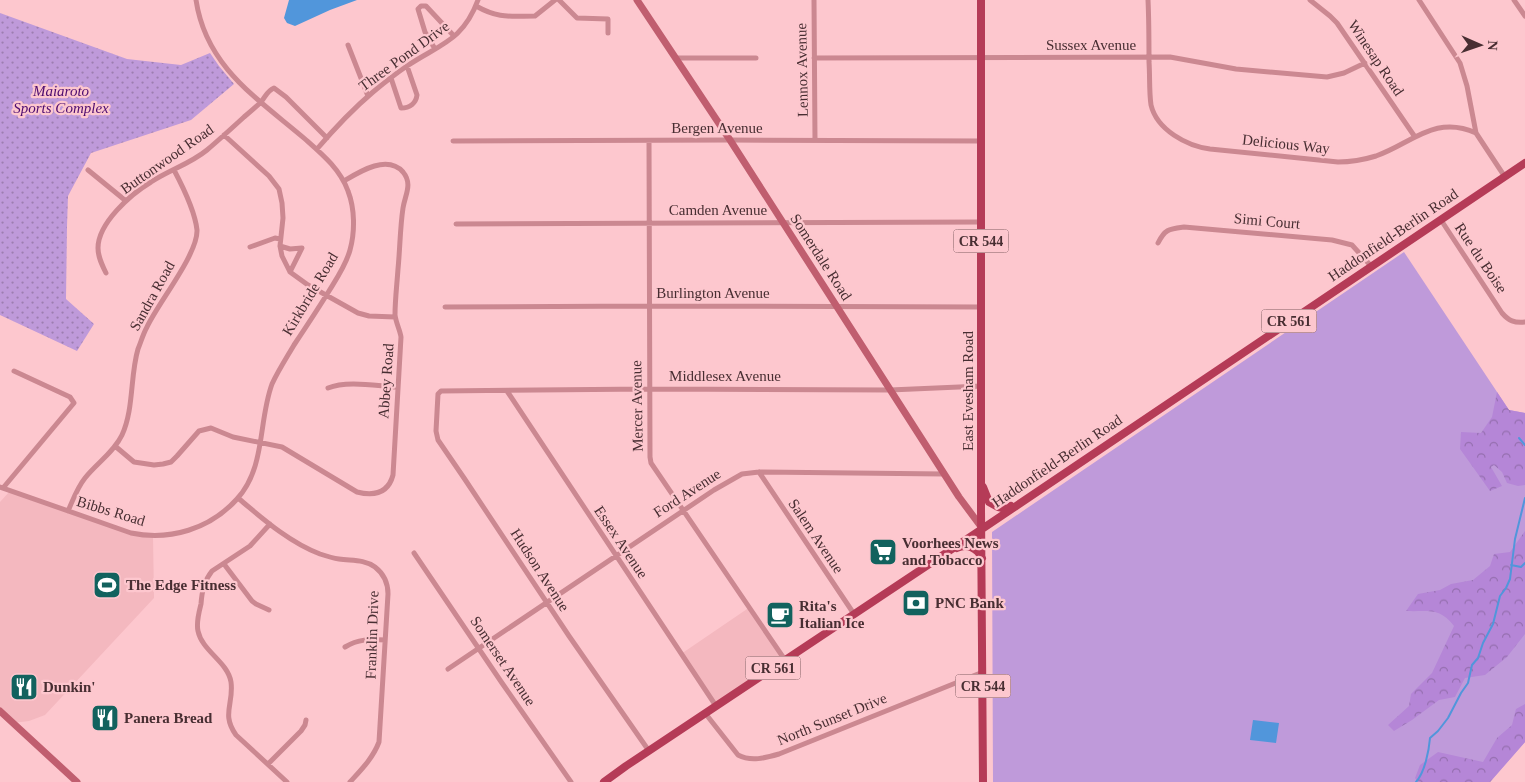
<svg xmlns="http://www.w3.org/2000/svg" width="1525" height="782" viewBox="0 0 1525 782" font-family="Georgia,serif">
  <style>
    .built { fill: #f4b8bf }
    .green { fill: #bf9ada }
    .forest { fill: url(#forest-crowns) }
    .park { fill: url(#park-dots) }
    .water { fill: #5196db }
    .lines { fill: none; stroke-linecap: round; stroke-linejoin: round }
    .stream { stroke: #5196db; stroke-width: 2 }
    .street { stroke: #cb8891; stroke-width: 5 }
    .secondary { stroke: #c05e6f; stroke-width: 7 }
    .primary { stroke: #b53b57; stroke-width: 8 }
    .labels { text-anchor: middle; stroke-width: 4.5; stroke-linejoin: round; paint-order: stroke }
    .shield { fill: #fdc7ce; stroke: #7e5c61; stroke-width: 1 }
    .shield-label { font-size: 14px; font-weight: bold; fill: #482e32 }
    .street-label { font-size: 15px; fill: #482e32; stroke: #fdc7ce }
    .park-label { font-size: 15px; font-style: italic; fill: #4e0c6f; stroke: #fdc7ce }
    .poi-label { font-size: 15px; font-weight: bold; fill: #482e32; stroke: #fdc7ce; text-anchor: start }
  </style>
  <defs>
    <pattern id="forest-crowns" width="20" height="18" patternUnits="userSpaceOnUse" patternTransform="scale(1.25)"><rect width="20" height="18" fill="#b586d7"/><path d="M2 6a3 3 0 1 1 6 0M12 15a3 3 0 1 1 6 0" fill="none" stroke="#956eaf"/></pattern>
    <pattern id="park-dots" width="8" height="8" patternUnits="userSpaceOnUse" patternTransform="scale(1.25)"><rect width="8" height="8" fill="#bf9ada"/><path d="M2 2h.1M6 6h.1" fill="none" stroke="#9d7eb1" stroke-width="1.8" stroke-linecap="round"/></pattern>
  </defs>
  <rect width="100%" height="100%" fill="#fdc7ce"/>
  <path class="built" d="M10,491L131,533L153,536L154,598L45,715L29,721L13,723L0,711V502Z
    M750,607L785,660L716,706L681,654Z"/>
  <path class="green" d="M1404,252L1509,410L1525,413V742L1490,782H993L992,532Z"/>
  <path class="forest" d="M1497,392L1509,410L1525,413V485L1518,486L1507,483L1502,472L1494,465L1491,467L1502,486L1490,491L1460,449L1461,432L1481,433L1492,417Z
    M1525,531V634L1507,657L1485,675L1465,678L1455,697L1439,700L1412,720L1394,731L1388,725L1409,706L1411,694L1432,673L1454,626C1439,607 1429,612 1406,611L1418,594L1440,590L1451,584L1473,580L1490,566L1494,554L1510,552Z
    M1525,704V742L1490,782H1418L1415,778L1420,765L1438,752L1483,762L1497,738L1512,725L1516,709Z"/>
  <path class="park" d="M0,13L127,59L181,65L210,53L219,66L234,84L191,120L91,153L68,196L67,226L66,299L94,324L77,351L0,315Z"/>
  <path class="water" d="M289,0H357L330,10L295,26L287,23L284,18Z
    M1253,720L1279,723L1276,743L1250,740Z"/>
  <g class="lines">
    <path class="stream" d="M1519,438L1525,445
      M1511,565L1521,567L1525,563
      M1416,782C1425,772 1429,750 1430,738L1438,731L1448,718L1461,693L1468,683L1472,665L1478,658L1483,643L1493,624L1500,596L1506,588L1510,579L1515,539L1525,498"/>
    <path class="street" d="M559,0L577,18L608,19V33
      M814,0L815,140
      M1148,0C1149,21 1149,42 1149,62C1150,76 1149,91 1151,105C1157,130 1187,146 1210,149L1338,162C1351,162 1363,160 1376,156C1411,144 1435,114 1476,133
      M1310,0L1330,16L1337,23L1415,137
      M1419,0L1460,63L1467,86L1476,133L1505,177
      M1514,0L1525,16
      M476,6C499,19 510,16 535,16L555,0
      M348,45L368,96
      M435,49L425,32L418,9L421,6H426L454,36
      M676,58H756
      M814,58L1170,57L1236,69L1327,77L1344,73L1365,63
      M391,78L401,108C410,108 416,103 417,95L407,66
      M224,135L269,176L279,189L282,203L283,218L280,246L282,256L290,272L308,285L358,313L369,316L395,317
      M453,141L730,140L981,141
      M649,141L650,457L651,463L785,660
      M317,149C334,129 353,109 373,92C384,83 395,74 407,66C440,44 463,41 478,0
      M88,170L126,201
      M1441,220L1502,313C1509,321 1514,323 1525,322
      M456,224L981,222
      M1158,243C1165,229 1169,229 1184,227L1332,240L1352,245L1371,266
      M280,246L290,249L302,248L290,272
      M250,247L275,238L280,239
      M106,273C102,265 98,257 98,248C98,223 131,194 151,182C169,170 190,164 207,150C220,139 232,128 244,117C250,112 256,107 261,102C266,96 267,91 274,88L286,97L327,138
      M445,307L649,306L981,307
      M328,388C347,380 377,386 398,387
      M507,391L716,706
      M115,446L134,462L154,465L163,464L171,462L177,456L199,431L211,428L233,437L282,447L357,492C373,496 388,494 393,475L401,337C400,330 396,323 395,315C395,300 397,284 398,269C400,249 400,228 403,208C405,195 413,184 403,172C387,154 359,172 344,181
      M759,472L854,614
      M0,487L131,533C170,541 210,529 237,499C266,467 258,422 272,384C278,371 287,357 294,345C306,327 318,309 329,291C337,278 346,265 350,250C355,232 355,209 348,191C340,169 322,154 305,139C257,98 206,67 196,0
      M3,488L74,403L70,397L14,371
      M238,498C263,519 289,542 320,554C326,556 332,558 339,559C351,561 364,559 375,567C384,574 388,584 388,594L379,742C373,758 361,770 350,782
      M68,511C73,500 77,488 85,478C97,463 114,452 122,435C134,409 130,376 138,349C141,342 143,334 147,327C158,303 198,254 197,230C195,211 183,187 174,170
      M270,524L250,546L212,571C204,581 202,591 201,604C199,612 196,622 198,631C202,651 228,662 231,682C234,704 221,714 236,735L287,782
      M414,553L502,683L571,782
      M224,564L252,601L256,604L269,610
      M345,647C358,639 370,639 385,640
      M448,669L714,490L742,474L759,472L944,474
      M705,713L738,755C751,762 765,758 779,754L983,672
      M649,751L569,636L464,478L438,440L436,431L438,394L441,391L649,389L890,390L982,386
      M268,764L301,731L305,725L306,720"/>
    <path class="secondary" d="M637,0L730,140L959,497L982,528
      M0,711L77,782"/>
    <path class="primary" d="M981,0V510L983,782
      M983,487L989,502L998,507L1008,509L1011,506
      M957,548C967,543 977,548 982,558
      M604,782L626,766L982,529L1525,163"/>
  </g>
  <defs>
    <symbol id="supermarket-square" viewBox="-11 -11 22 22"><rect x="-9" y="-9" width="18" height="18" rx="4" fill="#12625e" stroke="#fdc7ce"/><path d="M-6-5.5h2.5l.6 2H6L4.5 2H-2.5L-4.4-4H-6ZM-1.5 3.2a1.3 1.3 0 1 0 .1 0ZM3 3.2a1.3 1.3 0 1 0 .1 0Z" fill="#fff"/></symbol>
    <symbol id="stadium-square" viewBox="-11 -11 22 22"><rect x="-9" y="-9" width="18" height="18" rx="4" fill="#12625e" stroke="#fdc7ce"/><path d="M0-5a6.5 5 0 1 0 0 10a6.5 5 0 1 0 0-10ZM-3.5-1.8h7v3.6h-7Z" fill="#fff"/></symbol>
    <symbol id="bank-square" viewBox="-11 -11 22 22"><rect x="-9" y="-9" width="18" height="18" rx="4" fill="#12625e" stroke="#fdc7ce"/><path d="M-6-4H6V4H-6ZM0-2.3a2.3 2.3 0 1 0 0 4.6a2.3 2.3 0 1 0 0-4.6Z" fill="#fff"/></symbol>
    <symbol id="cafe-square" viewBox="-11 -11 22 22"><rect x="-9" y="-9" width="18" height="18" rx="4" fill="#12625e" stroke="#fdc7ce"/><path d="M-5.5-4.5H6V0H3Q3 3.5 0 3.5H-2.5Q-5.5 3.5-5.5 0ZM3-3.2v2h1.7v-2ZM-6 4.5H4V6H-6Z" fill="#fff"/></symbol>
    <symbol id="restaurant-square" viewBox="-11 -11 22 22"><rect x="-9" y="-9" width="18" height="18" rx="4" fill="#12625e" stroke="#fdc7ce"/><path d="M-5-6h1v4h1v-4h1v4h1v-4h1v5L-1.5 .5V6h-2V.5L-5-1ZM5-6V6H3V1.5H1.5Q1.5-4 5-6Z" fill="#fff"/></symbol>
  </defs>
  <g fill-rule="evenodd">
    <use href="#supermarket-square" x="867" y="536" width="32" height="32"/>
    <use href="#stadium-square" x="91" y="569" width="32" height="32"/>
    <use href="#bank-square" x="900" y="587" width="32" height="32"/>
    <use href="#cafe-square" x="764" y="599" width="32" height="32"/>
    <use href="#restaurant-square" x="8" y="671" width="32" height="32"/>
    <use href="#restaurant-square" x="89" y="702" width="32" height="32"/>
  </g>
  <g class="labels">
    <g class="shield">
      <rect x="953.5" y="229.5" width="55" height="23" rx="4"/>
      <rect x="1261.5" y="309.5" width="55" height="23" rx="4"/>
      <rect x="745.5" y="656.5" width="55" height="23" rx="4"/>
      <rect x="955.5" y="674.5" width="55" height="23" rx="4"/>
    </g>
    <g class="shield-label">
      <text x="981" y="246">CR 544</text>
      <text x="1289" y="326">CR 561</text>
      <text x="773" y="673">CR 561</text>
      <text x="983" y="691">CR 544</text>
    </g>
    <g class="street-label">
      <text x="1091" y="50">Sussex Avenue</text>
      <text transform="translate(404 56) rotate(-36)" y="5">Three Pond Drive</text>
      <text transform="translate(1376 58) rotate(56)" y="5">Winesap Road</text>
      <text transform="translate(802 70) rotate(-91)" y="5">Lennox Avenue</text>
      <text x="717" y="133">Bergen Avenue</text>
      <text transform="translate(1286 144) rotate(6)" y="5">Delicious Way</text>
      <text transform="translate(167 159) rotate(-35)" y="5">Buttonwood Road</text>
      <text x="718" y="215">Camden Avenue</text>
      <text transform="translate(1267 221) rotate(5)" y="5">Simi Court</text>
      <text transform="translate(1393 235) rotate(-34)" y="5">Haddonfield-Berlin Road</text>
      <text transform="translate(821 257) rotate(57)" y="5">Somerdale Road</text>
      <text transform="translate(1481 258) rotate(56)" y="5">Rue du Boise</text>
      <text x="713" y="298">Burlington Avenue</text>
      <text transform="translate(310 294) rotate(-59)" y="5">Kirkbride Road</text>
      <text transform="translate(152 296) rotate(-61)" y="5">Sandra Road</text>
      <text x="725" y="381">Middlesex Avenue</text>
      <text transform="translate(386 381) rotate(-86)" y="5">Abbey Road</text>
      <text transform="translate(968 391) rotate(-90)" y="5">East Evesham Road</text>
      <text transform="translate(637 406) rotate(-91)" y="5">Mercer Avenue</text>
      <text transform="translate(1057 461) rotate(-34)" y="5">Haddonfield-Berlin Road</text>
      <text transform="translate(687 493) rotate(-33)" y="5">Ford Avenue</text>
      <text transform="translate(111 511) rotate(17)" y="5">Bibbs Road</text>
      <text transform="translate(816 536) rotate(56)" y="5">Salem Avenue</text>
      <text transform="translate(621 542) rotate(56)" y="5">Essex Avenue</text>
      <text transform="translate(540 570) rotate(57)" y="5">Hudson Avenue</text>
      <text transform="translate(372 635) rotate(-88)" y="5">Franklin Drive</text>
      <text transform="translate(503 661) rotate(56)" y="5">Somerset Avenue</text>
      <text transform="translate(832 719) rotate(-22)" y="5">North Sunset Drive</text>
    </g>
    <g class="park-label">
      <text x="61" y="96">Maiaroto<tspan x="61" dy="17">Sports Complex</tspan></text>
    </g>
    <g class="poi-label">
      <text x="902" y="548">Voorhees News<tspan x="902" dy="17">and Tobacco</tspan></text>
      <text x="126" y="590">The Edge Fitness</text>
      <text x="935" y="608">PNC Bank</text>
      <text x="799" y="611">Rita's<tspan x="799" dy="17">Italian Ice</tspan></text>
      <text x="43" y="692">Dunkin'</text>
      <text x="124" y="723">Panera Bread</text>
    </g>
  </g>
  <g transform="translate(1480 45) rotate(92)" stroke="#fdc7ce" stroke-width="4" paint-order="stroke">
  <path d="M0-4L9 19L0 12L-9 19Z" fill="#482e32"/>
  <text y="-8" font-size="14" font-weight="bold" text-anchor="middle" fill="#482e32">N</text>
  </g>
</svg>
